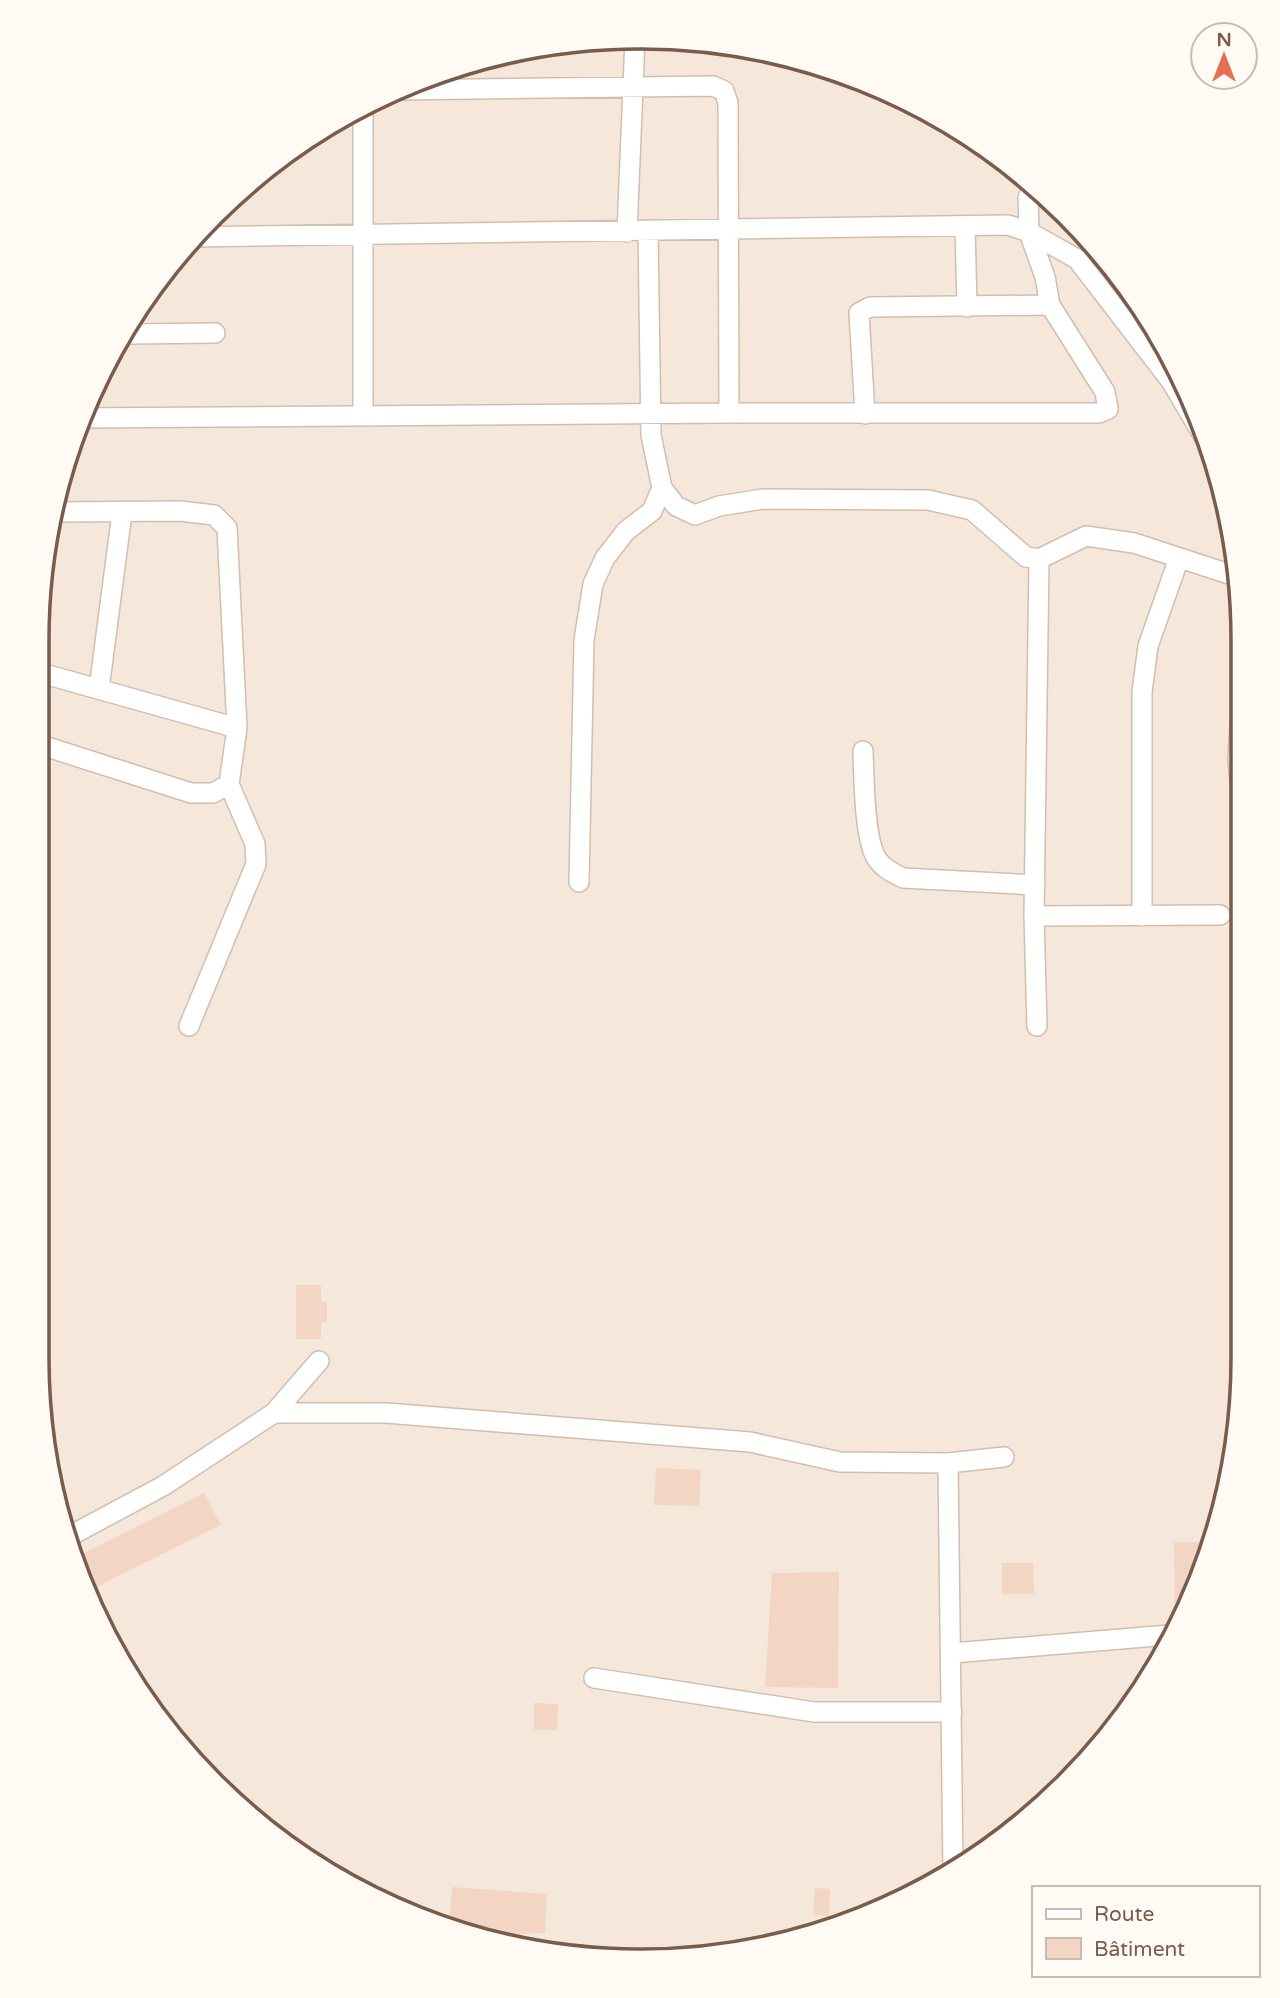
<svg xmlns="http://www.w3.org/2000/svg" width="1280" height="1998" viewBox="0 0 1280 1998" font-family="'Varela Round',sans-serif">
  <style>
    .residential { fill: #f5e8da }
    .building { fill: #f3d5c3 }
    .lines { fill: none; stroke-linecap: round; stroke-linejoin: round }
    .minor-casing { stroke: #d1beb0; stroke-width: 22 }
    .minor { stroke: #fff; stroke-width: 19 }
    .rim { fill: none; stroke: #7a5c4d; stroke-width: 3.5 }
  </style>
  <rect width="100%" height="100%" fill="#fdf6ec"/>
  <path class="residential" d="M600,38L718,42L834,69L941,117L1037,186L1119,273L1181,374L1223,484L1242,601L1238,1436L1197,1589L1094,1755L975,1860L797,1941L601,1960L446,1929L273,1837L139,1693L69,1552L37,1358L42,561L83,409L186,243L272,162L373,99L483,57Z"/>
  <path class="building" d="M296,1285H321V1302H327V1322H321V1339H296Z
    M656,1468L701,1470L699,1506L654,1505Z
    M204,1493L221,1525L88,1591L72,1559Z
    M1174,1542H1210L1206,1557L1195,1558L1196,1592L1175,1625Z
    M1002,1563H1033L1034,1594H1002Z
    M839,1572L838,1688L765,1687L772,1573Z
    M534,1703L558,1704L557,1730H534Z
    M452,1887L547,1894L545,1933L513,1934V1942L488,1937V1933L475,1932V1929L449,1927Z
    M815,1888L830,1889L829,1916L813,1915Z"/>
  <g class="lines">
    <defs>
      <path id="minor" d="M397,90L713,86L724,91L728,103L729,413
        M363,105V416
        M965,226L967,307
        M627,232L635,39
        M648,232L651,435L662,488L676,506L695,515L719,506L763,499L928,500L972,510L1026,557L1039,559L1086,536L1134,543L1238,577
        M192,237L1008,225L1029,232L1077,259L1171,381L1207,442
        M129,334L215,333
        M865,414L859,313L870,307L1050,305
        M80,418L729,413H1099L1108,409L1105,392L1050,305L1045,277L1029,232L1028,198L1034,184
        M41,673L237,728
        M99,689L122,513
        M41,745L191,793H213L229,784L237,728L227,528L214,515L180,511L55,512
        M863,751C864,776 864,840 877,859C884,869 893,873 903,878L1035,885
        M1241,791L1238,759L1241,707
        M579,882L584,640L593,584L605,558L626,531L652,511L662,488
        M1034,916L1220,915
        M1142,916V692L1148,646L1179,558
        M189,1026L256,864L255,844L229,784
        M1037,1026L1034,916L1039,559
        M274,1413H386L750,1442L840,1462L948,1463L1004,1457
        M948,1463L953,1870
        M66,1538L163,1486L274,1413L319,1361
        M952,1653L1169,1635
        M594,1678L814,1712H952"/>
    </defs>
    <use href="#minor" class="minor-casing"/>
    <use href="#minor" class="minor"/>
  </g>
  <path d="M0 0H1280V1998H0ZM640 49H640A591 591 0 0 1 1231 640V1358A591 591 0 0 1 640 1949H640A591 591 0 0 1 49 1358V640A591 591 0 0 1 640 49Z" fill="#fffaf3" fill-rule="evenodd"/>
  <path class="rim" d="M640 49H640A591 591 0 0 1 1231 640V1358A591 591 0 0 1 640 1949H640A591 591 0 0 1 49 1358V640A591 591 0 0 1 640 49Z"/>
  <rect x="1032" y="1886" width="228" height="91" fill="#fffaf3" stroke="#cabbb1" stroke-width="2"/>
  <rect x="1046" y="1909" width="35" height="10" fill="#ffffff" stroke="#cabbb1" stroke-width="2"/>
  <text x="1094" y="1921" font-size="21" fill="#7a5c4d">Route</text>
  <rect x="1046" y="1938" width="35" height="21" fill="#f3d5c3" stroke="#cabbb1" stroke-width="2"/>
  <text x="1094" y="1956" font-size="21" fill="#7a5c4d">Bâtiment</text>
  <g transform="translate(1224 56)"><circle r="33" fill="#fffaf3" stroke="#cabbb1" stroke-width="2"/>
  <path d="M0-5L12 26L0 18L-12 26Z" fill="#e76f51"/>
  <text y="-10" font-size="19" font-weight="bold" text-anchor="middle" fill="#7a5c4d">N</text>
  </g>
</svg>
